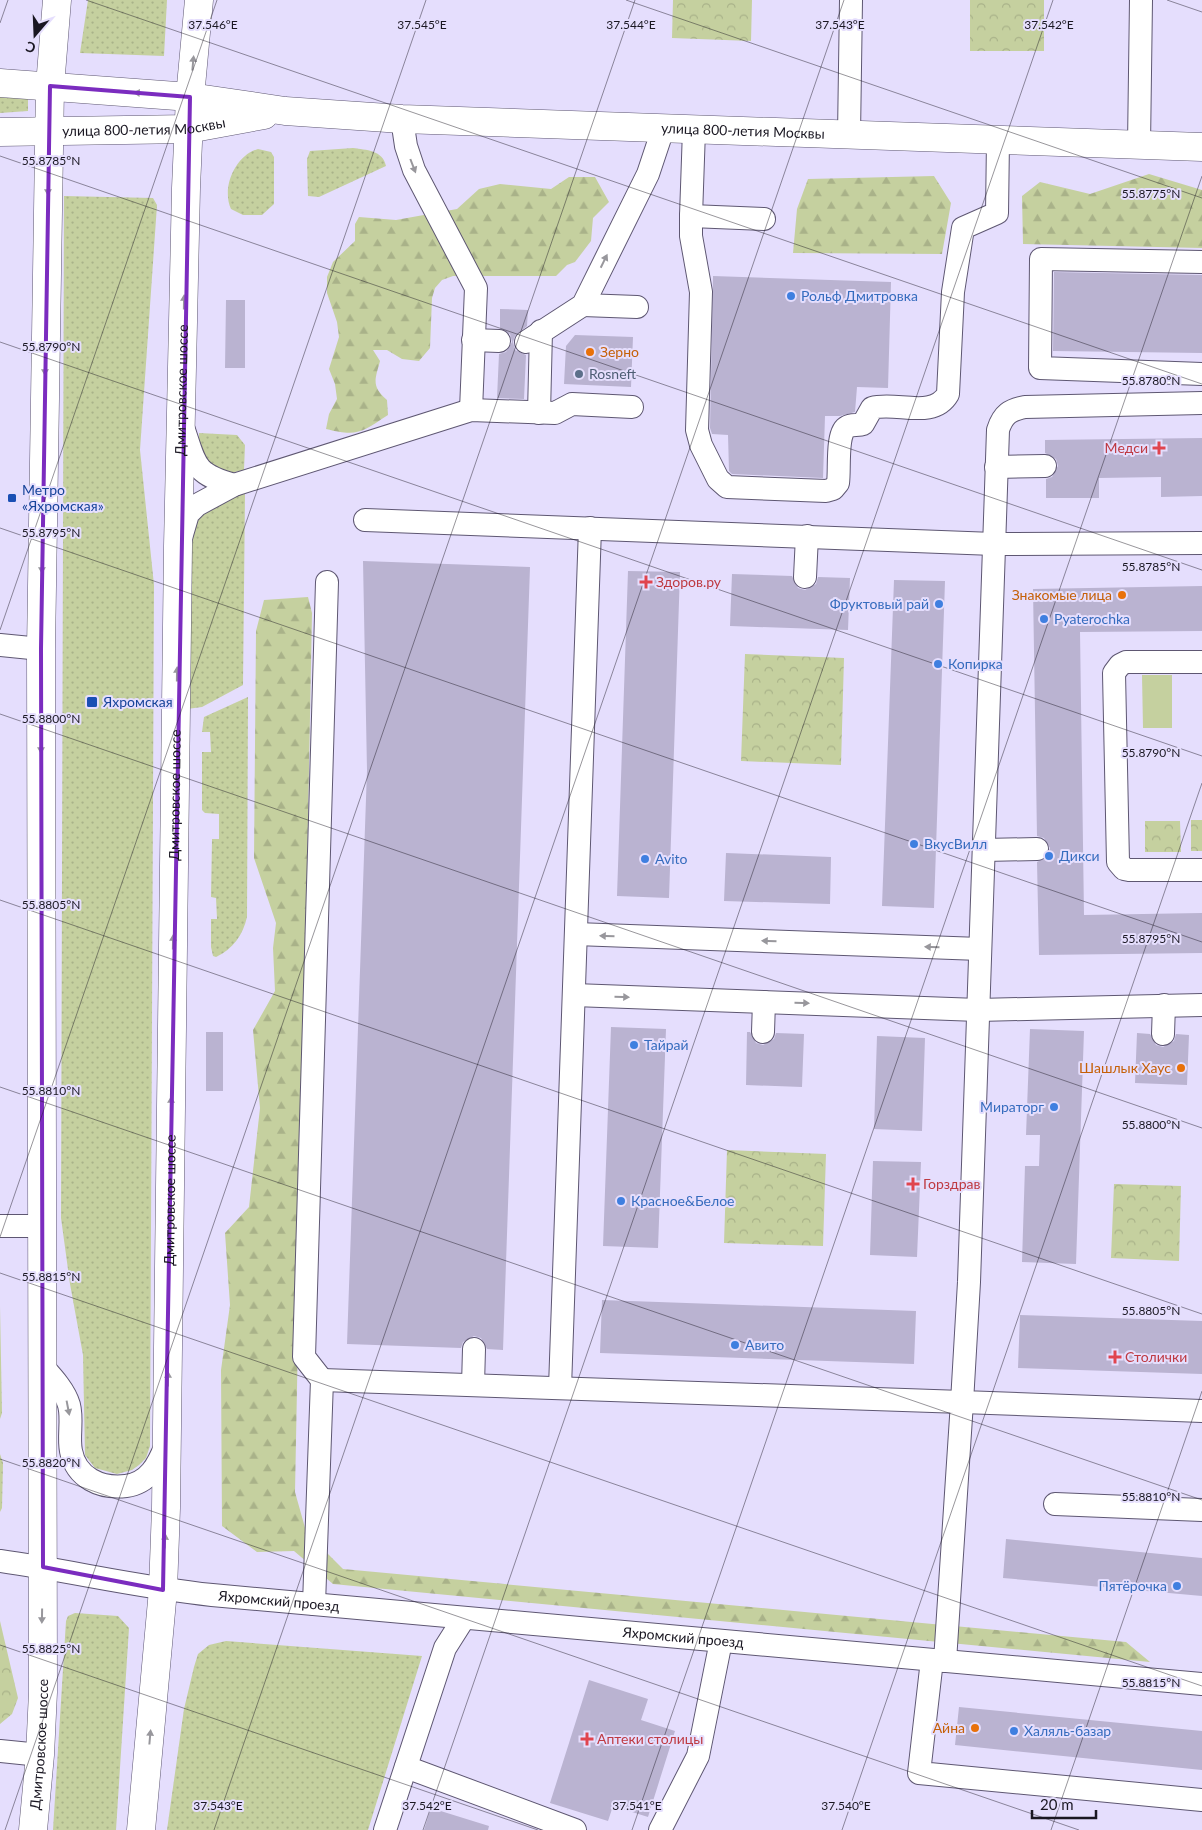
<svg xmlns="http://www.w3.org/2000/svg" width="1202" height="1830" viewBox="0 0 1202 1830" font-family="Lato,sans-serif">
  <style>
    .grass { fill: url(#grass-dots) }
    .forest { fill: url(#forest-firs) }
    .park { fill: url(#park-crowns) }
    .pitch { fill: #c5d09f }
    .building { fill: #bab3d1 }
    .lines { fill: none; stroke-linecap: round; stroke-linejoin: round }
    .minor-casing { stroke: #5e5772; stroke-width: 24 }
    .major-casing { stroke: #5e5772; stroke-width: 29 }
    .minor { stroke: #fff; stroke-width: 22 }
    .major { stroke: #fff; stroke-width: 28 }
    .oneway { fill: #98979c }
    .marked { fill: none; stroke: #7b2cbf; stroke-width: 4; stroke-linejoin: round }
    .ticks { fill: none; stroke: #1a1722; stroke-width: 1; stroke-opacity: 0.45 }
    .shop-dot { fill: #3f7fe0; stroke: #e5defd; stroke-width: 2 }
    .food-dot { fill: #e8710a; stroke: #e5defd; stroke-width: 2 }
    .service-dot { fill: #5c6f8a; stroke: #e5defd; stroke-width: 2 }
    .health-dot { fill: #e0444e; stroke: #e5defd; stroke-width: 2 }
    .transit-dot { fill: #1a4fb4; stroke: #e5defd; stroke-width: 2 }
    .labels { text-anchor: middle; stroke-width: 4; stroke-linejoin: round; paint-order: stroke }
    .street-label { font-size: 14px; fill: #1a1722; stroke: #e5defd }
    .shop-label { font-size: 14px; fill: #366cbe; stroke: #e5defd; text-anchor: start }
    .food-label { font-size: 14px; fill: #c56008; stroke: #e5defd; text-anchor: end }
    .service-label { font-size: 14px; fill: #4e5e75; stroke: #e5defd; text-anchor: start }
    .health-label { font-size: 14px; fill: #be3a42; stroke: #e5defd; text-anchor: start }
    .transit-label { font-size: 14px; fill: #164399; stroke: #e5defd; text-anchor: start }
    .ticks-label { font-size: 12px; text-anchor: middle; fill: #1a1722; stroke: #e5defd; stroke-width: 4; stroke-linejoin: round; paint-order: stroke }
  </style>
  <defs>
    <pattern id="grass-dots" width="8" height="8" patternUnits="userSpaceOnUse" patternTransform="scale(1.25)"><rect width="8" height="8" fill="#c5d09f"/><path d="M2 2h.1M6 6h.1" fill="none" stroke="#a9b289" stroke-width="1.8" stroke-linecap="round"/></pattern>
    <pattern id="forest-firs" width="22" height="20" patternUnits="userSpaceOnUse" patternTransform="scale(1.25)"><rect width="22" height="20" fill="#c5d09f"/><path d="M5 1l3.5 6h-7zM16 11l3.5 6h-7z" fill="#a9b289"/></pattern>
    <pattern id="park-crowns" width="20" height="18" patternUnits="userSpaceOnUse" patternTransform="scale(1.25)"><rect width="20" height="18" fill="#c5d09f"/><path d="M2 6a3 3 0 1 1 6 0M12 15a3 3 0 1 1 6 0" fill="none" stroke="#a9b289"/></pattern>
  </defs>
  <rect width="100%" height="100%" fill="#e5defd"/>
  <path class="grass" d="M88,0H167L164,56L80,53Z
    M0,92L28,94V111L0,113Z
    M353,148C366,150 383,150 386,166L319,197L308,196L307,159L310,151Z
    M258,149L271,152L274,157V204L262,215H243L231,209C221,187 236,155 258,149Z
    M64,196L153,198L157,205L140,450L154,585L150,1446L146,1458L139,1465L132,1470L117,1474L95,1468L85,1455L83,1355L70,1284L61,1218Z
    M199,433L237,435L245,445L244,470L221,475L199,453Z
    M245,494L243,685L202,707L187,709L185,545L196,515L228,497Z
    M248,697L247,917C243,935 233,949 216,957L213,956L211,947V919H217L216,898L211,897L212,839H219V814L205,813L202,810V752H211L210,732H202L204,717Z
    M0,1306L2,1413L0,1419Z
    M0,1454L3,1463L2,1508L0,1512Z
    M75,1613L118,1616L129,1628L116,1830H53L66,1621L68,1616Z
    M226,1641L422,1656L368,1830H167L184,1709L194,1667L198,1654L209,1645Z"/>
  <path class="forest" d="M1149,174L1202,190V248L1023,244L1022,196L1040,182L1090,194Z
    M934,176L951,203L942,254L793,253L797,209L808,179Z
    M569,177H595L609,202L593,218L591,241L575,262L567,265L556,276H453L442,280L435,288L432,298L430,348L419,361L402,359L387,350H373L380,361C375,380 371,386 387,400L388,415C362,432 358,437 326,429L329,414L337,399L335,384L329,369L339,337L337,322L327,293V277L333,262L355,241V224L359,217L396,220L457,209L479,189L500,184L551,189Z
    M308,597L312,613L295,1492L309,1542L327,1553L343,1569L1126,1642L1150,1662L333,1584L294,1551L257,1552L222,1526L221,1370L230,1305L225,1233L249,1207L260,1108L253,1030L275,991L273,948L276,923L254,858L256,631L264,600Z"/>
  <path class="park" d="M673,0H752L751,41L672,38Z
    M970,0H1044V51H970Z
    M745,654L844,658L841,765L741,761Z
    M1191,820H1202V851H1191Z
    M1145,821H1180L1181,852H1145Z
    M727,1150L826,1154L823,1246L724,1243Z
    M1114,1184L1181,1186L1179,1261L1111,1258Z
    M0,1621L18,1698L12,1714L0,1724Z"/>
  <path class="pitch" d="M1142,675H1172V728H1143Z"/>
  <path class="building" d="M1054,272L1202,275V353L1053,351Z
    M713,276L891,282L888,388L857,387L855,412L840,416H825L823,478L732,474L729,471L728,435L712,434L710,428Z
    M226,300H245V368H225Z
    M500,309L528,310L527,326L515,336L513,342L515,350L526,355L524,399L497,398L499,354L506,352L512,342L510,334L500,328Z
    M575,335L633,337L631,387L564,384L566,346Z
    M1202,438V496L1161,497V477L1099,478V498H1046V479L1052,477L1058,466L1056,459L1045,453V440Z
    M363,561L530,567L503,1350L487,1349L481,1338L474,1336L463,1342L461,1348L347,1344L367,770Z
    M628,571L680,572L669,898L617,896Z
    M732,574L792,576L798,588L805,590L816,584L818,577L850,578L848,630L730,626Z
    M894,580L945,581L934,908L882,906Z
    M1202,586V631L1080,632L1084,915L1202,913V953L1039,955L1037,862L1048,856L1050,848L1044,838L1037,836L1033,589Z
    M726,853L831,857L830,904L724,901Z
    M611,1027L666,1029L658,1248L603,1246Z
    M1030,1029L1084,1031L1076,1264L1022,1262L1025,1166H1039L1040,1135H1026Z
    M206,1032H223V1091H206Z
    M747,1032H750L756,1043L763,1045L774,1039L776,1033L804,1034L802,1087L746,1085Z
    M1137,1033L1150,1034L1156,1045L1163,1047L1174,1041L1176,1034L1189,1035L1187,1085L1135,1083Z
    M877,1036L925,1038L922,1131L874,1129Z
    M873,1161L921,1162L917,1257L870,1255Z
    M602,1300L916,1311L914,1364L600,1353Z
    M1020,1315L1202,1321V1374L1018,1368Z
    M1006,1539L1202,1558V1596L1003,1578Z
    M589,1680L648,1699L641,1720L675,1731L648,1817L613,1806L608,1821L550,1803Z
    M959,1707L1202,1731V1770L955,1745Z
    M431,1808L489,1826L488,1830H424Z"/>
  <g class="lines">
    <defs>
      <g id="minor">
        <path d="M402,119L406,146L414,170L476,288L471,410"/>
        <path d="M694,130L691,216L764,219"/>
        <path d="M849,135L851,0"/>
        <path d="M1139,145L1141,0"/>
        <path d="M691,216V236L701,292L697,430L701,445L718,479L727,487L826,491L833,489L838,483C840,471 836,432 847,427C852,424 858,426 863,424L872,408C896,401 933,420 948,394L953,292L963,228L997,213L998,140"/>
        <path d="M1202,262L1041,259L1040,368L1202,374"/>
        <path d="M583,305L637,307"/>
        <path d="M473,340L499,341"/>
        <path d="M526,342L583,305L648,174L663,129"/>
        <path d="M1202,403L1025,407C1010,410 1003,414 998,430L969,1282L962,1402L1202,1411"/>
        <path d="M539,413L541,331"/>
        <path d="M184,430C196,466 195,474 234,485"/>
        <path d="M996,467L1045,466"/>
        <path d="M365,520L994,544L1202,543"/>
        <path d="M181,538L188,514L197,505L234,485L471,410L555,413L572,404L632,407"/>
        <path d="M805,577L807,536"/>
        <path d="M0,645L41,649"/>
        <path d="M1202,662H1126L1120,665L1114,673L1118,862L1124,869L1129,870H1202"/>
        <path d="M984,850L1037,849"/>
        <path d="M576,934L980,949"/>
        <path d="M574,995L978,1010L1202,1005"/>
        <path d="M763,1032L764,1002"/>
        <path d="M1163,1034L1164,1005"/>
        <path d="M0,1226H41"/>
        <path d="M43,1367C53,1378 65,1391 69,1405C73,1420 68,1436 71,1451C76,1478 101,1489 126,1486C149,1483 158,1465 166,1445"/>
        <path d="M322,1380L962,1402L945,1661"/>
        <path d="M473,1385L474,1349"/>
        <path d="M560,1388L590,528"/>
        <path d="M1055,1504L1202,1510"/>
        <path id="s1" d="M0,1561C71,1571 141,1588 212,1595L1202,1684"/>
        <path d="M314,1604L322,1380L304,1357L327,582"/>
        <path d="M932,1660L919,1773L1202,1800"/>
        <path d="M0,1751L40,1755"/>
        <path d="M406,1767L575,1830"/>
        <path d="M385,1830L445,1648L464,1618"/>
        <path d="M660,1830L698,1756L721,1641"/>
      </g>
      <g id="major">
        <path id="s2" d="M0,83L190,97L285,111L402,119L1202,147"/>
        <path id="s3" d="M0,132L188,129L264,115"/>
        <path id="s4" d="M33,1830L40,1755L43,1692L41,649L50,86L57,0"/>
        <path id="s5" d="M141,1830L163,1590L166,1508L178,546L186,188L190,97L199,0"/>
      </g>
    </defs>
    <use href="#minor" class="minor-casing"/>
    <use href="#major" class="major-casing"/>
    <use href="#minor" class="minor"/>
    <use href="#major" class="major"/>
  </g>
  <defs><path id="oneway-solid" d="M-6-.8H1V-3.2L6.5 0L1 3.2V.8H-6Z" transform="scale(1.25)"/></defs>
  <g class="oneway">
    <use href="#oneway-solid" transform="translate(193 63) rotate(-85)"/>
    <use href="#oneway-solid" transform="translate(141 93) rotate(-176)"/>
    <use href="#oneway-solid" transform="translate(413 166) rotate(69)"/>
    <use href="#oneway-solid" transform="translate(48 188) rotate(91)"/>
    <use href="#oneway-solid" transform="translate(604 261) rotate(-64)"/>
    <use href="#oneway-solid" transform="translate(184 302) rotate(-89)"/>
    <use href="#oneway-solid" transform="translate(45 368) rotate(91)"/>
    <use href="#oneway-solid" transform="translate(42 566) rotate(91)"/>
    <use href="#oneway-solid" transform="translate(177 674) rotate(-89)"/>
    <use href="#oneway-solid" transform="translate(41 746) rotate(90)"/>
    <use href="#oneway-solid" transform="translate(607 936) rotate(-178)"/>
    <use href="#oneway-solid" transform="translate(769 941) rotate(-178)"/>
    <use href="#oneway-solid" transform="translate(173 942) rotate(-89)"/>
    <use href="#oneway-solid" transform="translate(932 947) rotate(-178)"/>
    <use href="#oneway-solid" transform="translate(622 997) rotate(2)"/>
    <use href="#oneway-solid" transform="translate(802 1003) rotate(2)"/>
    <use href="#oneway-solid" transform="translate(171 1104) rotate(-89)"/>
    <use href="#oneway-solid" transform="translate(168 1379) rotate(-89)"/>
    <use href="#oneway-solid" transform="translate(68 1408) rotate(79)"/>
    <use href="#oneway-solid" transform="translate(165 1541) rotate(-87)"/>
    <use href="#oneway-solid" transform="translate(42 1616) rotate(91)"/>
    <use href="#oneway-solid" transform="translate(150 1737) rotate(-85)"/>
  </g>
  <path class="marked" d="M50,86L190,97L163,1590L43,1567L41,649Z"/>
  <path class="ticks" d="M86,0L1202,384M626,0L1202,198M1167,0L1202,12M0,23L8,0M0,156L1202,570M0,342L1202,756M0,528L1202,942M0,630L217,0M0,714L1202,1128M0,900L1202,1314M0,1087L1202,1500M0,1237L426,0M0,1273L1202,1686M0,1459L1079,1830M0,1645L538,1830M5,1830L635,0M214,1830L844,0M423,1830L1053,0M632,1830L1202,176M842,1830L1202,783M1051,1830L1202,1391"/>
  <g class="shop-dot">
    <circle cx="791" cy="296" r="5"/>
    <circle cx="939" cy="604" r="5"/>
    <circle cx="1044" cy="619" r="5"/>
    <circle cx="938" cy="664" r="5"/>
    <circle cx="914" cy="844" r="5"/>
    <circle cx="1049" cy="856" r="5"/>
    <circle cx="645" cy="859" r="5"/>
    <circle cx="634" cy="1045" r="5"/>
    <circle cx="1054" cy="1107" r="5"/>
    <circle cx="621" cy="1201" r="5"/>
    <circle cx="735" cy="1345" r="5"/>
    <circle cx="1177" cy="1586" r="5"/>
    <circle cx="1014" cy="1731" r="5"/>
  </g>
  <g class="food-dot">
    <circle cx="590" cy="352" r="5"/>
    <circle cx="1122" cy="595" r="5"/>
    <circle cx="1181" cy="1068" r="5"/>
    <circle cx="975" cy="1728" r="5"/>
  </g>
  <circle class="service-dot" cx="579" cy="374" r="5"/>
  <g class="health-dot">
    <path d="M1156.5 440.5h5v5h5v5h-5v5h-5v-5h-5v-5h5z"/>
    <path d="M643.5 574.5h5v5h5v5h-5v5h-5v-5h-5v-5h5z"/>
    <path d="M910.5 1176.5h5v5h5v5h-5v5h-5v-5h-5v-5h5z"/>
    <path d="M1112.5 1349.5h5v5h5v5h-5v5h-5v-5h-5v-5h5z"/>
    <path d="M584.5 1731.5h5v5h5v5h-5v5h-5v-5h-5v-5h5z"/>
  </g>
  <g class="transit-dot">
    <rect x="7" y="493" width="10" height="10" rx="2.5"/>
    <rect x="86" y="696" width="12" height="12" rx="2.5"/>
  </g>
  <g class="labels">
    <g class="street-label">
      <text dy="5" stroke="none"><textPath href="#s3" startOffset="144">улица 800-летия Москвы</textPath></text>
      <text dy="5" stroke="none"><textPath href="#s2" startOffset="745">улица 800-летия Москвы</textPath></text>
      <text dy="5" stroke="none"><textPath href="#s5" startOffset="1441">Дмитровское шоссе</textPath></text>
      <text dy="5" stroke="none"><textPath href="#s5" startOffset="1036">Дмитровское шоссе</textPath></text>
      <text dy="5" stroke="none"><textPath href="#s5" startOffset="631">Дмитровское шоссе</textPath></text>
      <text dy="5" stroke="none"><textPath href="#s1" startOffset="282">Яхромский проезд</textPath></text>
      <text dy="5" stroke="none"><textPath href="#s1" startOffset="688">Яхромский проезд</textPath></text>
      <text dy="5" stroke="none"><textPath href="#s4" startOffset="86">Дмитровское шоссе</textPath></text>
    </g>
    <g class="shop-label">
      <text x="801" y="301">Рольф Дмитровка</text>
      <text x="929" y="609" text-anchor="end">Фруктовый рай</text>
      <text x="1054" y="624">Pyaterochka</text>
      <text x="948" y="669">Копирка</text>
      <text x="924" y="849">ВкусВилл</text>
      <text x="1059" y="861">Дикси</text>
      <text x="655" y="864">Avito</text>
      <text x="644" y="1050">Тайрай</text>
      <text x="1044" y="1112" text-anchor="end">Мираторг</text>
      <text x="631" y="1206">Красное&amp;Белое</text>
      <text x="745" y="1350">Авито</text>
      <text x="1167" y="1591" text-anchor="end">Пятёрочка</text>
      <text x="1024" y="1736">Халяль-базар</text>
    </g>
    <g class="food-label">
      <text x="600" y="357" text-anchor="start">Зерно</text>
      <text x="1112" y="600">Знакомые лица</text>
      <text x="1171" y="1073">Шашлык Хаус</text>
      <text x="965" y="1733">Айна</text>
    </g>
    <g class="service-label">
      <text x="589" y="379">Rosneft</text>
    </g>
    <g class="health-label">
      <text x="1148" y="453" text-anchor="end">Медси</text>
      <text x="656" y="587">Здоров.ру</text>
      <text x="923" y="1189">Горздрав</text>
      <text x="1125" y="1362">Столички</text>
      <text x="597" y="1744">Аптеки столицы</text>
    </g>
    <g class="transit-label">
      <text x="22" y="495">Метро<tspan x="22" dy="16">«Яхромская»</tspan></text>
      <text x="103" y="707">Яхромская</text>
    </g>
  </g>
  <g class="ticks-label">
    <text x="213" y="29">37.546°E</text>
    <text x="422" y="29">37.545°E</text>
    <text x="631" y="29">37.544°E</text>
    <text x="840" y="29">37.543°E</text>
    <text x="1049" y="29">37.542°E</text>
    <text x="51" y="165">55.8785°N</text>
    <text x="1151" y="198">55.8775°N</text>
    <text x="51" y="351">55.8790°N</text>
    <text x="1151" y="385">55.8780°N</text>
    <text x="51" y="537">55.8795°N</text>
    <text x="1151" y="571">55.8785°N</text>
    <text x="51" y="723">55.8800°N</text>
    <text x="1151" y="757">55.8790°N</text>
    <text x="51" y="909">55.8805°N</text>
    <text x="1151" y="943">55.8795°N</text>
    <text x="51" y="1095">55.8810°N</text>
    <text x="1151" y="1129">55.8800°N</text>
    <text x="51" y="1281">55.8815°N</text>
    <text x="1151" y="1315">55.8805°N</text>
    <text x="51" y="1467">55.8820°N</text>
    <text x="1151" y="1501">55.8810°N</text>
    <text x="51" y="1653">55.8825°N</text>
    <text x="1151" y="1687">55.8815°N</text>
    <text x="218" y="1810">37.543°E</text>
    <text x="427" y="1810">37.542°E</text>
    <text x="637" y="1810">37.541°E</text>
    <text x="846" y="1810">37.540°E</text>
  </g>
  <g transform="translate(35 35) rotate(199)" stroke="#e5defd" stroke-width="4" paint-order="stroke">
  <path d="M0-4L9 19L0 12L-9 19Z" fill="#1a1722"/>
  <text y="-8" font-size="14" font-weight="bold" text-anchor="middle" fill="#1a1722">С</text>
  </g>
  <path d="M1032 1810v8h64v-8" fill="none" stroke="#1a1722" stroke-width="2.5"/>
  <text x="1040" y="1810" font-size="15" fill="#1a1722" stroke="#e5defd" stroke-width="4" paint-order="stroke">20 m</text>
</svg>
